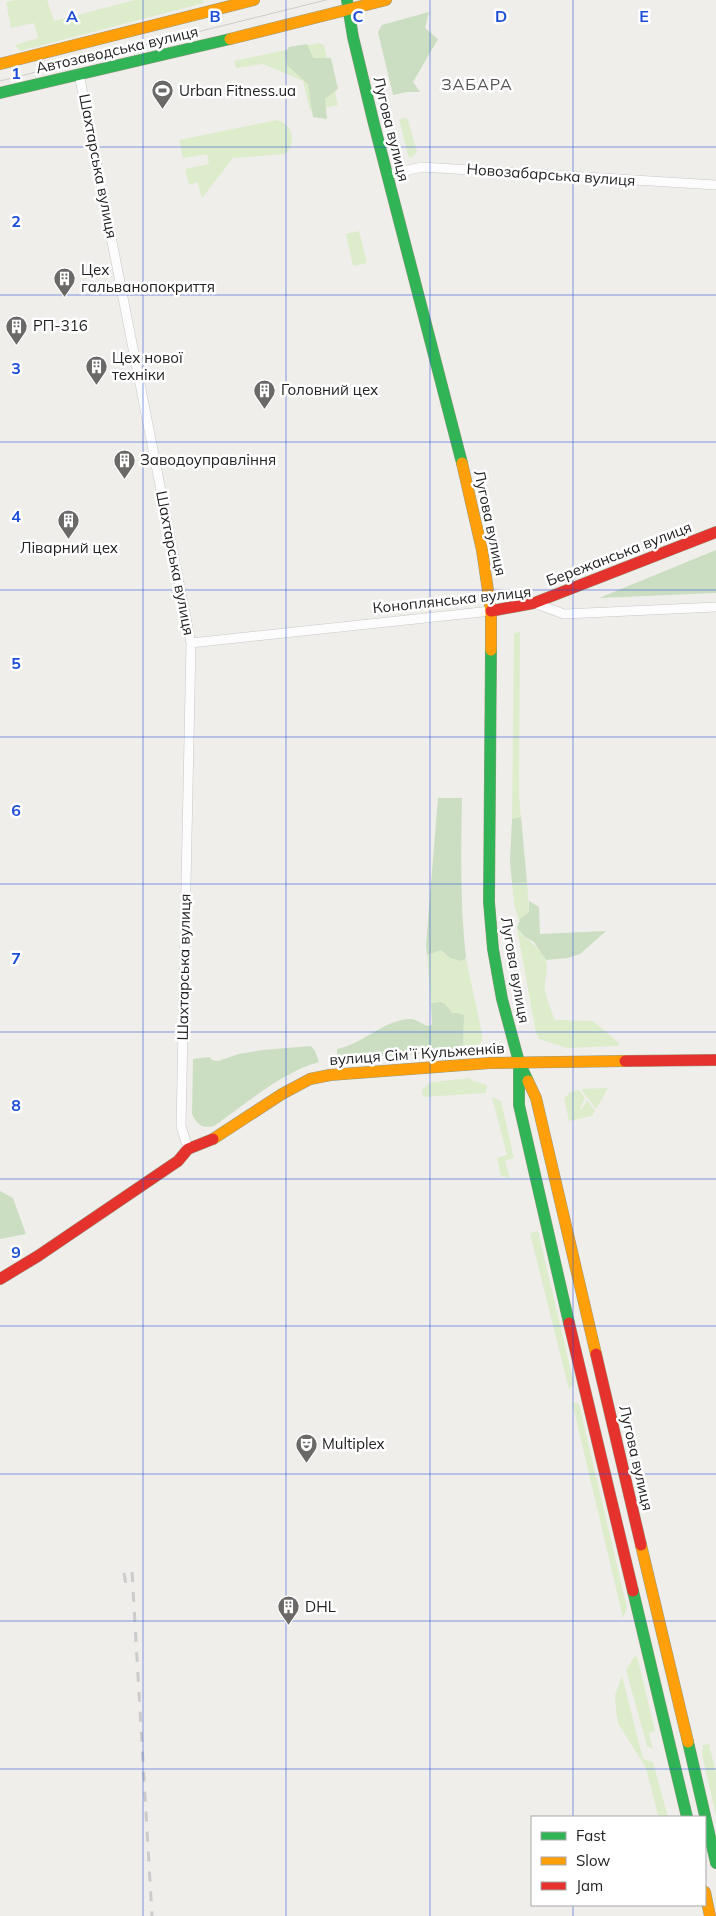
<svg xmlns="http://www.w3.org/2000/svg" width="716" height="1916" viewBox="0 0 716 1916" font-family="Mulish,sans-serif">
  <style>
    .grass { fill: #ddeccb }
    .forest { fill: #cbdec1 }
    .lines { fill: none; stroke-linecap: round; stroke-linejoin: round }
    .street-casing { stroke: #c9c8c7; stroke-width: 10 }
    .fast-casing { stroke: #999a82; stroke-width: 12 }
    .slow-casing { stroke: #999a82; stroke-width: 12 }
    .jam-casing { stroke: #999a82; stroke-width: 12 }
    .street { stroke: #fdfcfc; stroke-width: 9 }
    .fast { stroke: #30b455; stroke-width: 11 }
    .slow { stroke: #ff9f0a; stroke-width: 11 }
    .jam { stroke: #e5322d; stroke-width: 11 }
    .tram { stroke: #ccc; stroke-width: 1 }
    .rail { stroke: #ccc; stroke-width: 3; stroke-dasharray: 10 10; stroke-linecap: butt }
    .grid { fill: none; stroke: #1d4ed8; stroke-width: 1; stroke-opacity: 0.55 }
    .labels { text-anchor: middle; stroke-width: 5; stroke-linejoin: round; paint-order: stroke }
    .street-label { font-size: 15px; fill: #222; stroke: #fff }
    .poi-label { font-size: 15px; fill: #222; stroke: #fff; text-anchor: start }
    .neighbourhood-label { font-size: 16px; letter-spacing: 1px; fill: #555; stroke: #fff }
    .grid-label { font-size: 16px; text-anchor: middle; font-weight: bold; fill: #1d4ed8; stroke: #fff; stroke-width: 5; stroke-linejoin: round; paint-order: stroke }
  </style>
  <rect width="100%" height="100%" fill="#f0eeeb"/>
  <path class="grass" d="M15,0H47L54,21L135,0H203L204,3L20,51L15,45L38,38L34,23L11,28L6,2Z
    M319,43L324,45L338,105L310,111L303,81L263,64L236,68L234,61Z
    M405,118L408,120L417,152L410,158L408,155L399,119Z
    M277,120C293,124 297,143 285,154L233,158L202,198L197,182L189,185L185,169L209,164L207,154L183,158L179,140Z
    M359,231L367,263L353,266L346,234Z
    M520,632L519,796L521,817L512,819L514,633Z
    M527,882L529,912L519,921L514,904L512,883Z
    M517,928C525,940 539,945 545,959C550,969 543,980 545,990C547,1000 551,1010 555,1020L593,1021L620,1044L616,1046L567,1048L539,1039L536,1033Z
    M438,950H441L447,956L461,961L466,958L482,1034V1041L473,1051L463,1052L464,1015L458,1013H452C444,1005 443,1001 431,1003L427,955Z
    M470,1078L471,1080L487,1085L486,1093L423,1097L422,1090L428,1084L433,1082Z
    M608,1088L596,1109L581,1089Z
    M579,1090L585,1098L580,1108L582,1109L587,1100L595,1111L592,1116L569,1121L564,1098L571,1092Z
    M492,1097L501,1101L514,1158L505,1161L510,1178L501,1176L497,1158L507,1155Z
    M538,1231L574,1384L569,1389L530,1233Z
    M572,1402L579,1404L627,1608L623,1618Z
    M637,1656L655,1731L649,1733L653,1749L647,1746L626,1670L634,1657Z
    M622,1676L643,1759L653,1762L668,1817H660L658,1815L646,1768L618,1723L616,1711L615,1695Z
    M709,1744L716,1773V1816L702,1754L703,1745Z"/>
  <path class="forest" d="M429,12L425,28L438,39L413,82L420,92H407L393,95L378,32L382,25Z
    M307,44L313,58H331L338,89L325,99L327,119L313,117L308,84L287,65L285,53L289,47Z
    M716,550V593L599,598Z
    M438,798H462C461,851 460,905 466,958L461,961L450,958L441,950L427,955L426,945Z
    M521,817L527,882L512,883L510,861L512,819Z
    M529,901L539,907L540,934L606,931L580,954L568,958L546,960L534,942L525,937L517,928L520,919L529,912Z
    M440,1002L445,1004L452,1013H458L464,1015L463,1052L337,1058V1049C363,1044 382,1021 409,1019C417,1018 422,1026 430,1026L432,1024L431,1003Z
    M311,1046L315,1051L319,1062C284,1071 244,1105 214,1126C203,1129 196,1124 192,1114L193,1059L210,1057L212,1060L218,1061L239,1054L262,1050Z
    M0,1191L13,1198L26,1234L0,1239Z"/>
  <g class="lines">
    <defs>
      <path id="street" d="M79,74L191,643L181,1126L188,1149
        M387,175L422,167L716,185
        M534,603L564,614L716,607
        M191,643L491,611"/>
      <path id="fast" d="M347,0L353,37L373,120L462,463
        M0,93L230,39
        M491,650L489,902L493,949L502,999L519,1062L528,1081
        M519,1067V1105L569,1323
        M633,1591L687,1817
        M688,1742L716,1863"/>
      <path id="slow" d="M230,39L386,0
        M0,64L254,0
        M462,463L482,550L491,611V650
        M528,1081L536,1098L596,1354
        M213,1139L282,1094L310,1079L330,1075L490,1063L625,1061
        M641,1545L688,1742
        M705,1892L710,1916"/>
      <path id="jam" d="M491,611L534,603L716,532
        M625,1061L716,1060
        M0,1279L38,1256L178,1161L188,1149L213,1139
        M569,1323L633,1591
        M596,1354L641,1545"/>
    </defs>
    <use href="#street" class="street-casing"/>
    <use href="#fast" class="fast-casing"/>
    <use href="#slow" class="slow-casing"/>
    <use href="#jam" class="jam-casing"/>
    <use href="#street" class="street"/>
    <use href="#fast" class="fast"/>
    <use href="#slow" class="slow"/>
    <use href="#jam" class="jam"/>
    <path class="tram" d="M0,81L326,0"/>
    <path class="rail" d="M132,1572L152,1916
      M124,1573L127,1591"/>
  </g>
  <path class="grid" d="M143,0V1916M286,0V1916M430,0V1916M573,0V1817M0,147H716M0,295H716M0,442H716M0,590H716M0,737H716M0,884H716M0,1032H716M0,1179H716M0,1326H716M0,1474H716M0,1621H716M0,1769H716M573,1905V1916"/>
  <defs>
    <symbol id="stadium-pin" viewBox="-11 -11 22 30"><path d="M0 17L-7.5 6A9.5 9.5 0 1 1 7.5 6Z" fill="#6a6968" stroke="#fff"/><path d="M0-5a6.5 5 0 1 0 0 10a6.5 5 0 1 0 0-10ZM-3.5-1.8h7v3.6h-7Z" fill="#fff"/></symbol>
    <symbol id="building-pin" viewBox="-11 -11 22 30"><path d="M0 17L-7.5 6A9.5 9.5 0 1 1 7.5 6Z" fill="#6a6968" stroke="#fff"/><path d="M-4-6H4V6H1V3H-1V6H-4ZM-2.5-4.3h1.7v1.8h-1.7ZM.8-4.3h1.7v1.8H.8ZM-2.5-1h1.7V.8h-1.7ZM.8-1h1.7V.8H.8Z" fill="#fff"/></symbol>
    <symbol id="theatre-pin" viewBox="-11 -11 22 30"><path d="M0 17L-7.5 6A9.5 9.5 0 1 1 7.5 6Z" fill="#6a6968" stroke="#fff"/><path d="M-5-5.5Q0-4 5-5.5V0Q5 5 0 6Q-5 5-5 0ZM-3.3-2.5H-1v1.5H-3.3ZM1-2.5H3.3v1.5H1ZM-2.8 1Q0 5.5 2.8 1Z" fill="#fff"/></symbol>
  </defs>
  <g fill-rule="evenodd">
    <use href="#stadium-pin" x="150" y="78" width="25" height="34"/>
    <use href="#building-pin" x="52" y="266" width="25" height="34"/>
    <use href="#building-pin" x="4" y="314" width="25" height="34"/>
    <use href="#building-pin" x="84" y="354" width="25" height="34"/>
    <use href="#building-pin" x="252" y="378" width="25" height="34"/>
    <use href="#building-pin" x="112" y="448" width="25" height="34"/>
    <use href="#building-pin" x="56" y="508" width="25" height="34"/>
    <use href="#theatre-pin" x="294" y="1432" width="25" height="34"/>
    <use href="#building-pin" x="276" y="1594" width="25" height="34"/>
  </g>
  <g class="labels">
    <g class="street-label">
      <text transform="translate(117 50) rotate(-13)" y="5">Автозаводська вулиця</text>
      <text transform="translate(391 129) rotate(76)" y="5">Лугова вулиця</text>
      <text transform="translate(98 166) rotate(79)" y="5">Шахтарська вулиця</text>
      <text transform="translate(551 175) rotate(4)" y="5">Новозабарська вулиця</text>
      <text transform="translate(490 523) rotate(78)" y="5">Лугова вулиця</text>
      <text transform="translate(619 554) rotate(-21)" y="5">Бережанська вулиця</text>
      <text transform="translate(175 563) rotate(79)" y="5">Шахтарська вулиця</text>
      <text transform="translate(452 600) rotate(-6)" y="5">Коноплянська вулиця</text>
      <text transform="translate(184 967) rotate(-89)" y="5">Шахтарська вулиця</text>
      <text transform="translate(515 970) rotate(80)" y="5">Лугова вулиця</text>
      <text transform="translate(417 1054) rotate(-4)" y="5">вулиця Сімʼї Кульженків</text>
      <text transform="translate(636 1458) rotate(77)" y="5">Лугова вулиця</text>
    </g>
    <g class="poi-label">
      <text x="179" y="96">Urban Fitness.ua</text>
      <text x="81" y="275">Цех<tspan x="81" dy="17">гальванопокриття</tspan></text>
      <text x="33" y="331">РП-316</text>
      <text x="112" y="363">Цех нової<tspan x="112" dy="17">техніки</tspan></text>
      <text x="281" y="395">Головний цех</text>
      <text x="140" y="465">Заводоуправління</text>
      <text x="69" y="553" text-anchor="middle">Ліварний цех</text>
      <text x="322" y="1449">Multiplex</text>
      <text x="305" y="1612">DHL</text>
    </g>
    <g class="neighbourhood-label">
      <text x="477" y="90">ЗАБАРА</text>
    </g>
  </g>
  <g class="grid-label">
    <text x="72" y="22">A</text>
    <text x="215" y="22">B</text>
    <text x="358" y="22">C</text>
    <text x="501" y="22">D</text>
    <text x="644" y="22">E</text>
    <text x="16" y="79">1</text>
    <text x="16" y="227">2</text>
    <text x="16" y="374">3</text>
    <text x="16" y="522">4</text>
    <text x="16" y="669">5</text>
    <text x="16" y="816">6</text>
    <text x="16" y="964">7</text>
    <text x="16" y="1111">8</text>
    <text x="16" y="1258">9</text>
  </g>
  <rect x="531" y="1816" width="175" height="90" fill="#ffffff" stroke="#a7a7a7"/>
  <rect x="541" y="1832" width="25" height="8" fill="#30b455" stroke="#a7a7a7"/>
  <text x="576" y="1841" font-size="15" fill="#222222">Fast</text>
  <rect x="541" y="1857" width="25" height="8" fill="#ff9f0a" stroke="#a7a7a7"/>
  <text x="576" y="1866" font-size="15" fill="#222222">Slow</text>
  <rect x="541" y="1882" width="25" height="8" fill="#e5322d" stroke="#a7a7a7"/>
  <text x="576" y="1891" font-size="15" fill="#222222">Jam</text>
</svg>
